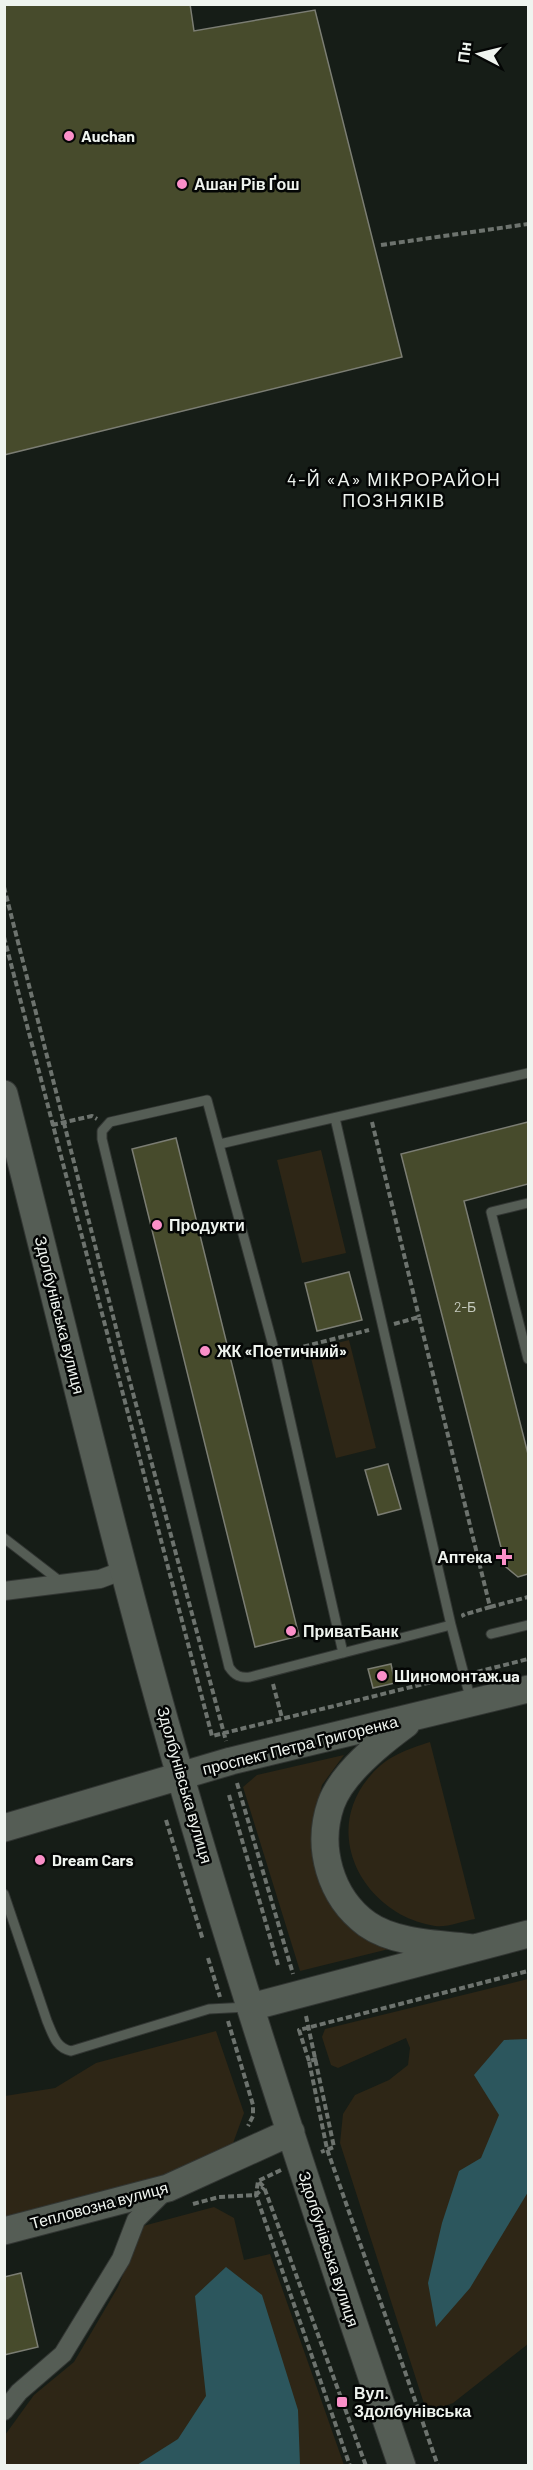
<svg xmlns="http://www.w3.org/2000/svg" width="533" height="2470" viewBox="0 0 533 2470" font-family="Barlow,sans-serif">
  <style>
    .green { fill: #2e2616 }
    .water { fill: #2c565d }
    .building { fill: #474b2c; stroke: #7b7d73; stroke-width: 1.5 }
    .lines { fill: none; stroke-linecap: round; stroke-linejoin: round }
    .lane-casing { stroke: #323633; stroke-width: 11 }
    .street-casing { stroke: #323633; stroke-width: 20 }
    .secondary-casing { stroke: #323633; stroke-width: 29 }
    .path { stroke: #6d736e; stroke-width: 4; stroke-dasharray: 6 3; stroke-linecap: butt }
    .lane { stroke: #555d55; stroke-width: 9 }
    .street { stroke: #555d55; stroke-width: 18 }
    .secondary { stroke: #555d55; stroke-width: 27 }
    .poi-dot { fill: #fa8fc8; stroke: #040605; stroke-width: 2 }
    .labels { text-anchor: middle; stroke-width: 5; stroke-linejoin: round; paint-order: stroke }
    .number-label { font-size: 14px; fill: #c5cabe }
    .poi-label { font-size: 16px; font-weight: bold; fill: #eff4ef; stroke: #040605; text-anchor: start }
    .street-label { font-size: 16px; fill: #eff4ef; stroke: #040605 }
    .neighbourhood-label { font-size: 18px; letter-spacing: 1.5px; fill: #eff4ef; stroke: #040605 }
  </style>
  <rect width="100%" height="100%" fill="#161d17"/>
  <path class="green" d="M321,1150L346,1253L302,1263L277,1160Z
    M349,1340L376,1448L336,1458L309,1350Z
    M430,1742L475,1919C463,1921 446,1928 435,1926C364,1915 319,1833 371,1775C387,1756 408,1749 430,1742Z
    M344,1755L322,1785L315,1814L316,1872L325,1896L342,1919L389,1949L300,1971L243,1787L257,1775Z
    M528,1979V2344L453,2403L427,2413L340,2143L343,2114L355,2095L389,2080L408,2065L410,2048L406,2038L338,2068L331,2065L322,2037L325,2029Z
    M216,2031L244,2113L232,2146L177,2175L5,2222V2096L55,2088L96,2063Z
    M214,2207L234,2218L244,2260L270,2254L344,2465L5,2466V2435L34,2395L74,2362L118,2287L143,2226Z"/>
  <path class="water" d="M528,2039V2192L470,2288L436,2327L428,2283L442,2223L459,2171L481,2158L499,2115L474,2075L504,2040Z
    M226,2267L262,2295L298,2410L300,2465H137L178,2439L206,2396L195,2296Z"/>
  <path class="building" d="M4,4H190L194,31L315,10L402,357L4,455Z
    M528,1122V1184L464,1201L528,1454V1574L518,1577L506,1567L401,1154Z
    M176,1138L299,1636L255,1647L132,1149Z
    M349,1272L362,1320L317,1331L305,1283Z
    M388,1464L401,1509L378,1515L365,1470Z
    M391,1664L395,1683L373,1688L368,1669Z
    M21,2273L38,2347L4,2355V2277Z"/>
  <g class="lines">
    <defs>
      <path id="lane" d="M335,1118L451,1625L471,1701
        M220,1144L528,1073
        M528,1203L491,1212L528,1359
        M4,1538L61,1582
        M491,1634L528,1625
        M343,1653L275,1353L207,1100L110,1122L102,1131V1139L229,1667C235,1676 240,1678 250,1677L451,1625
        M4,1894L47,2021C53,2035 56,2048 71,2051L209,2009L248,2007"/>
      <path id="street" d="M4,1591L100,1579L124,1570
        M4,2411L19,2392L63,2354L121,2259L136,2220L165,2191"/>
      <path id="secondary" d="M4,1094C62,1321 115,1550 180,1775C247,2007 324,2237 402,2466
        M406,1724C380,1743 342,1773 331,1804C316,1847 330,1897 367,1924C395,1944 441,1944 474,1948
        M4,1828L231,1761L528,1689
        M251,2007L528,1934
        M4,2231L168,2188L291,2132"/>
    </defs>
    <use href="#lane" class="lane-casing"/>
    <use href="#street" class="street-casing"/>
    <use href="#secondary" class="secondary-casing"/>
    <path class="path" d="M381,245L528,224
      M4,887L126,1367L226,1741
      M4,937L212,1736L452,1677
      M372,1122L419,1317
      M52,1125L92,1116L97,1119
      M394,1324L419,1317L490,1607L463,1615L464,1617
      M286,1351L369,1330
      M490,1607L528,1597
      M477,1672L528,1659
      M273,1684L282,1718
      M237,1783L293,1974
      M229,1795L278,1965
      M166,1820L203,1940
      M208,1958L220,1997
      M306,2016L334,2147L321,2152
      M228,2021L253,2105V2116L248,2126
      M317,2059L309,2061L327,2149L438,2466
      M309,2061L299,2030L528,1971
      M281,2170L258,2181L256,2195L350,2466
      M259,2182L264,2187L366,2466
      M193,2204L219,2197L256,2195L264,2187"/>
    <use href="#lane" class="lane"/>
    <use href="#street" class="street"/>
    <use href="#secondary" class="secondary"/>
  </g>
  <g class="poi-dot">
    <circle cx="69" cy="136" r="6"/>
    <circle cx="182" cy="184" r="6"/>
    <circle cx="157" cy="1225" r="6"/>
    <circle cx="205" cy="1351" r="6"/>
    <path d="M501 1548h6v6h6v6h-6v6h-6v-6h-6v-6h6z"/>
    <circle cx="291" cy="1631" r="6"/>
    <circle cx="382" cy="1676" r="6"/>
    <circle cx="40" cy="1860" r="6"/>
    <rect x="336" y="2396" width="12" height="12" rx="3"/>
  </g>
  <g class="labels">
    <g class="number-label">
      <text x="465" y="1312">2-Б</text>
    </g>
    <g class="poi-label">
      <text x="81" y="142">Auchan</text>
      <text x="194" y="190">Ашан Рів Ґош</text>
      <text x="169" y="1231">Продукти</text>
      <text x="217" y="1357">ЖК «Поетичний»</text>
      <text x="492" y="1563" text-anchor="end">Аптека</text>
      <text x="303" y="1637">ПриватБанк</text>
      <text x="394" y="1682">Шиномонтаж.ua</text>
      <text x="52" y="1866">Dream Cars</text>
      <text x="354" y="2399">Вул.<tspan x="354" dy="18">Здолбунівська</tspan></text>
    </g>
    <g class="street-label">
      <text transform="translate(60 1315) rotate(76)" y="6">Здолбунівська вулиця</text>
      <text transform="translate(300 1745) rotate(-14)" y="6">проспект Петра Григоренка</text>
      <text transform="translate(185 1785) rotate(74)" y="6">Здолбунівська вулиця</text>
      <text transform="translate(99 2205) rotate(-15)" y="6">Тепловозна вулиця</text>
      <text transform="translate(329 2249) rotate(72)" y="6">Здолбунівська вулиця</text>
    </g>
    <g class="neighbourhood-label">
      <text x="394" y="486">4-Й «А» МІКРОРАЙОН<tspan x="394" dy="21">ПОЗНЯКІВ</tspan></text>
    </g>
  </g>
  <rect width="533" height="2470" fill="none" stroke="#eff4ef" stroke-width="12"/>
  <g transform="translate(479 54) rotate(277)" stroke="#040605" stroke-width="4.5" paint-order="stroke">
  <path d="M0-4.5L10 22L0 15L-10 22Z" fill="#eff4ef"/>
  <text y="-9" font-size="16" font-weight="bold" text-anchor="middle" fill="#eff4ef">Пн</text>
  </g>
</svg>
